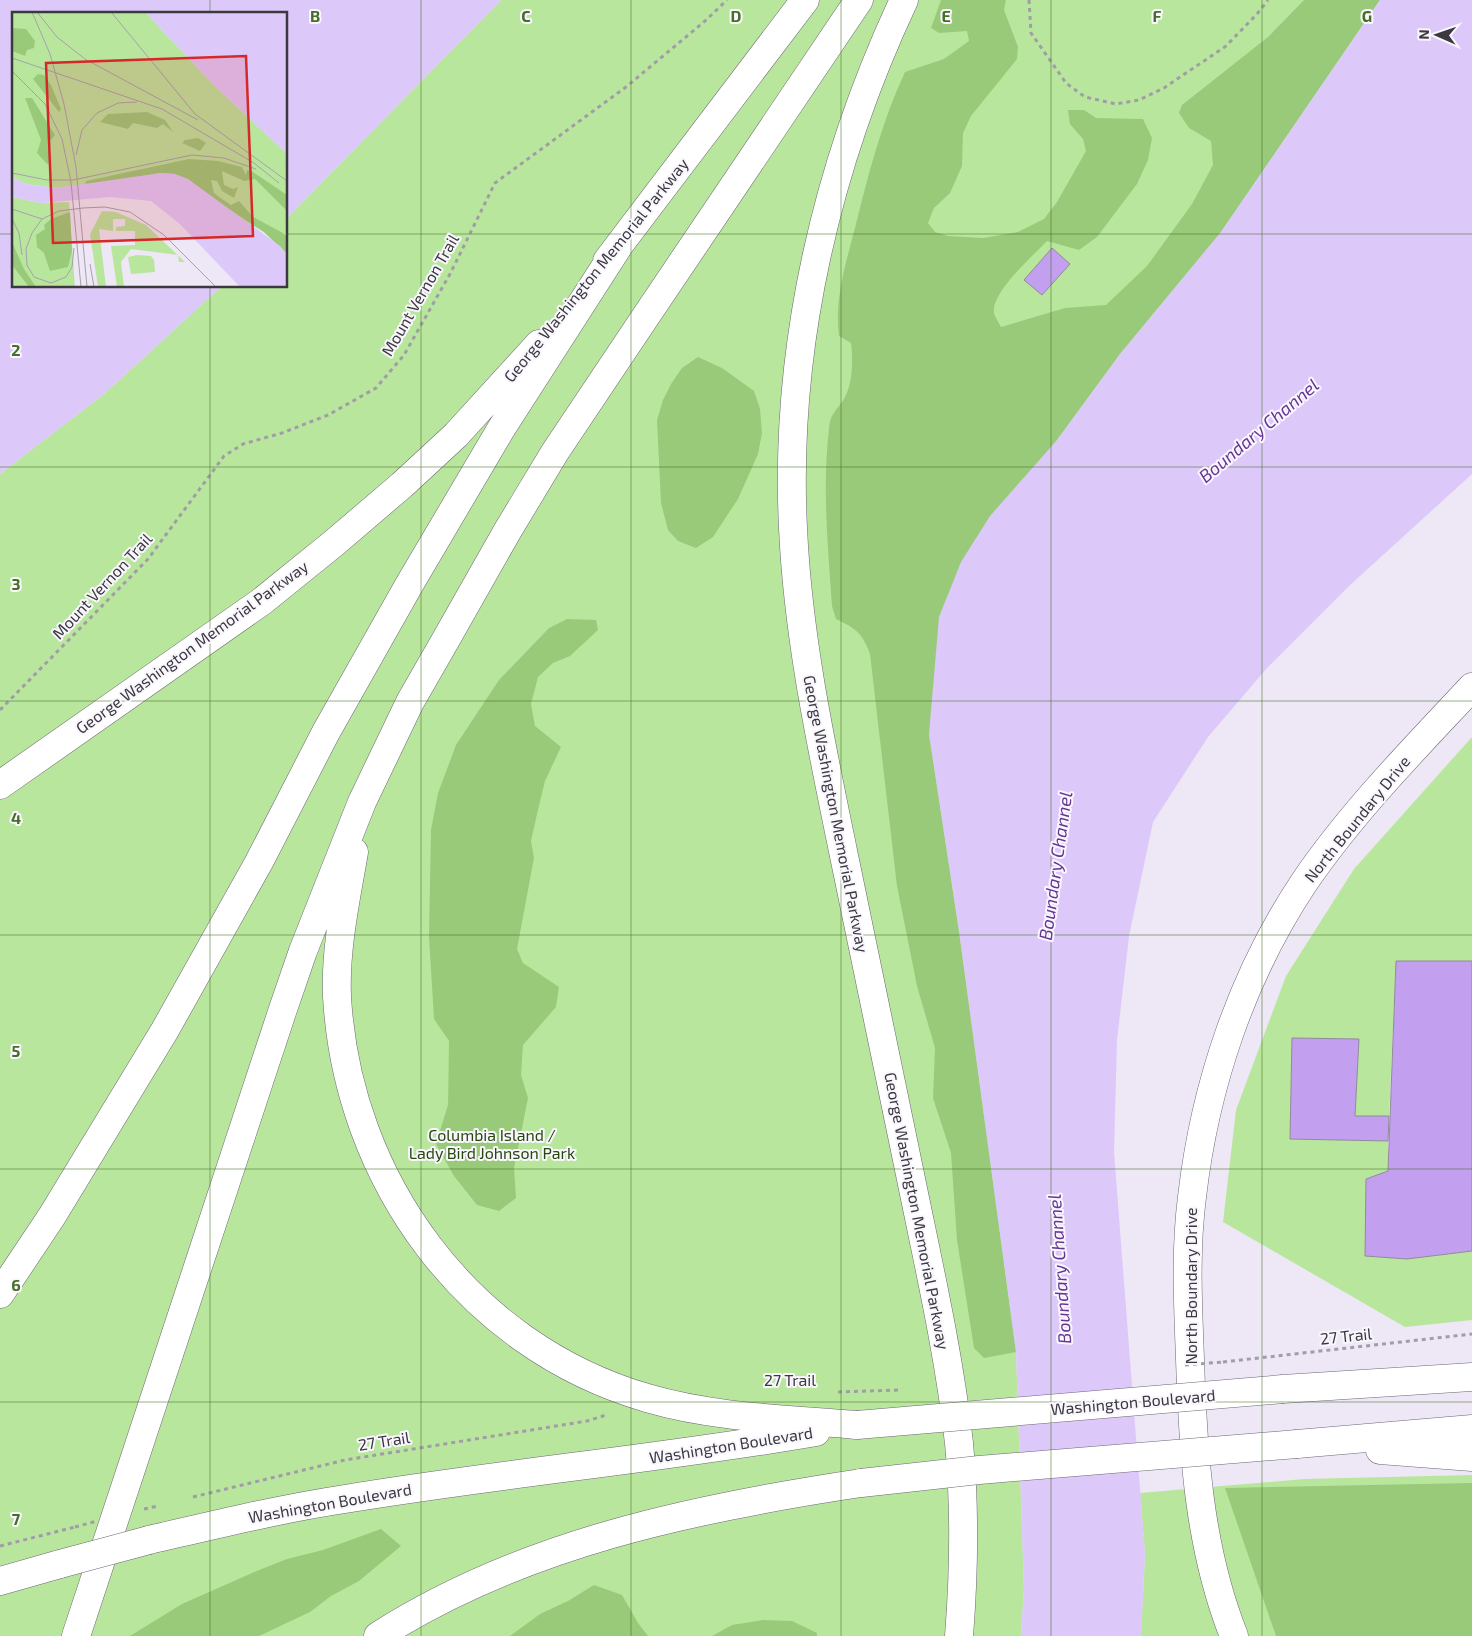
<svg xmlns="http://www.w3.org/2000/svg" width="1472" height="1636" viewBox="0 0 1472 1636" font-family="'Exo 2',sans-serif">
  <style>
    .green { fill: #b9e69d }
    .forest { fill: #99ca7a }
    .water { fill: #ddc8fa }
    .building { fill: #c39ff0; stroke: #908b98 }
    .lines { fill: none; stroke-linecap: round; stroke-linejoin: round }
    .tertiary-casing { stroke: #6c6773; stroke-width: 29 }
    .motorway-casing { stroke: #6c6773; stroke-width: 29 }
    .path { stroke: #a19da7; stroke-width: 3; stroke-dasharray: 4 4; stroke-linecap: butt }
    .tertiary { stroke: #fff; stroke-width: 28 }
    .motorway { stroke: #fff; stroke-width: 28 }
    .motorway-bridge-casing { stroke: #6c6773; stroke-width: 29; stroke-linecap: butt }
    .path-bridge { stroke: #a19da7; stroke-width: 3; stroke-dasharray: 4 4; stroke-linecap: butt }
    .motorway-bridge { stroke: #fff; stroke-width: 28 }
    .grid { fill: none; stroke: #466e29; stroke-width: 1; stroke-opacity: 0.55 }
    .labels { text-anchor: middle; stroke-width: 4; stroke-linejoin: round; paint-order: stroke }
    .street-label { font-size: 16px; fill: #3b393e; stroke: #f9f6fe }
    .park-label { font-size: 16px; fill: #27460d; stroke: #f9f6fe }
    .water-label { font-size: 18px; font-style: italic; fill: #653593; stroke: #f9f6fe }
    .inset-road { fill: none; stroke: #a6a1ac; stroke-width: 1 }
    .view { fill: #d62828; fill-opacity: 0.15; stroke: #d62828; stroke-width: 2.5 }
    .inset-edge { fill: none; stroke: #3b393e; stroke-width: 2.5 }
    .grid-label { font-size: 16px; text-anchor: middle; font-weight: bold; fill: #466e29; stroke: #f9f6fe; stroke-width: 4; stroke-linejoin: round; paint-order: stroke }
  </style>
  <rect width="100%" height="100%" fill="#ede7f6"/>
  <path class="green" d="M501,0H1380L1221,232L1016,1352L1024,1588L1021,1636H0V474L104,394L222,286H286V219Z
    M1472,737V961L1396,962L1389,1116H1355L1358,1039L1292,1038L1290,1139L1388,1141V1171L1366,1179V1256L1407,1259L1472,1251V1320L1405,1327L1223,1222L1236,1110L1286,976L1354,869Z
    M1472,1475V1636H1141L1145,1554L1140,1493L1304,1479Z"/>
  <path class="forest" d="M941,0H1006L1004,10L1018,47L1017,59L971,116L963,133L962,166L950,193L934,208L928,223L935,232L948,236L983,238L1018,232L1044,219L1057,202L1086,151L1083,139L1070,124L1068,110H1084L1096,118L1143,119L1152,138L1148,160L1137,184L1097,237L1079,250L1047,241C1033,256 991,292 994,313C995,317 999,323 1001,327L1065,308L1106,305L1147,266L1192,204L1213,165L1211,141L1189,128L1179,113L1182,105L1268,37L1304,0H1380L1221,232L1120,354L1057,440L929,734L959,931L1016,1352L984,1358L974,1348L957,1240L951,1153L933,1098L935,1048L917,986L897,886L870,654C862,632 856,629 836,619L832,606C828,547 822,488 829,429C830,414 836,411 844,399C853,384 853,359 851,343L839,336C834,301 846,262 855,228C868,175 882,121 905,72L944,59L969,41L967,31L939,33L931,28Z
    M698,357L722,368L754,391L760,409L762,433L758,454L738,499L713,537L696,548L678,541L668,530L661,503L657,420L663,400L671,384L682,368Z
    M567,619L596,620L598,630L570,656L553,663L538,677L531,704L535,726L561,747L545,781L537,814L531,841L534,858L517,949L523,963L559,987L556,1007L523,1045L521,1075L528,1098L514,1168L516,1198L499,1211L477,1205L454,1176L436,1144L448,1105L449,1041L434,1019L429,937L431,830L438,793L456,745L499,680L549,628Z
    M1472,1483V1636H1276L1225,1488Z
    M381,1529L401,1546L359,1581L331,1596L310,1612L259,1636H130L182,1604L259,1570L287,1559L323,1550Z
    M594,1585L622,1595L638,1623L648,1636H510L540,1614L568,1601Z
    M763,1620L792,1621L817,1633V1636H712L732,1625Z"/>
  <path class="water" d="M0,0H501L286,219V14H14V286H222L104,394L0,474Z
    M1380,0H1472V474L1349,586L1267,668L1208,737L1153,822L1129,936L1117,1040L1114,1152L1145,1554L1141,1636H1021L1024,1588L1016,1352L959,931L929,734L939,617L961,562L990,516L1057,440L1120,354L1221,232Z"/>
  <path class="building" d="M1052,248L1070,264L1042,295L1024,280Z
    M1396,961H1472V1251L1407,1259L1365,1256L1366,1179L1388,1171Z
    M1292,1038L1359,1039L1355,1116H1389L1388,1141L1290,1139Z"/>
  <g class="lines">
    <defs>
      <path id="tertiary" d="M1234,1636C1199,1548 1193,1453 1190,1359C1188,1305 1185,1251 1192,1197C1205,1085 1242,975 1305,881C1353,811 1414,749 1472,687"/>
      <path id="motorway" d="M904,0C827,164 784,347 793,528C798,638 821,744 843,851C866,960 888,1070 911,1179C929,1267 949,1354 959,1443C965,1507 964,1573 959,1636
        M607,261L805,0
        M0,785L261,602L334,543L402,485L456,435L539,344
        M354,852C346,899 335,948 337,996C347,1180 468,1346 647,1398C715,1418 787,1419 857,1425
        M0,1294L52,1216L165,1030L259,862L326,732L409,585L501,429L618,247
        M1283,1389L1472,1377
        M1297,1444L1472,1429
        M1380,1450L1472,1457
        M149,1540C214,1525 279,1509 345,1499C502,1473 660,1459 816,1432
        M0,1581L60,1564
        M76,1636L282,1012L303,951L362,802L410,702L445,641L508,530L555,452L646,316L859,0
        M378,1636C522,1544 694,1508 861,1483"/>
    </defs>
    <use href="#tertiary" class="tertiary-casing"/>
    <use href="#motorway" class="motorway-casing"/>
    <path class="path" d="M1029,0L1031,33L1066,83L1085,97L1116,104L1139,100L1164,88L1226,46L1257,14L1268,0
      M0,710L148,559L224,456L243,444L282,433L328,415L376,388L404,355L450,274L495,183L626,87L705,21L727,0
      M1223,1362L1472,1334
      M838,1392L899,1390
      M193,1497L345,1460L587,1421L603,1416L607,1413
      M0,1546L75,1527"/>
    <use href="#tertiary" class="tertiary"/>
    <use href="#motorway" class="motorway"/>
    <defs>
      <path id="motorway-bridge" d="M857,1425L1283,1389
        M861,1483L979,1470L1297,1444
        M60,1564L149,1540"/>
    </defs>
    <use href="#motorway-bridge" class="motorway-bridge-casing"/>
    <path class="path-bridge" d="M1185,1365L1223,1362
      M144,1509L158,1506
      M75,1527L97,1521"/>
    <use href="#motorway-bridge" class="motorway-bridge"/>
  </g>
  <path class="grid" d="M210,0V14M421,0V1636M631,0V1636M841,0V1636M1051,0V1636M1262,0V1636M0,234H14M286,234H1472M210,286V1636M0,467H1472M0,701H1472M0,935H1472M0,1169H1472M0,1402H1472"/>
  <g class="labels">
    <g class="street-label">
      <text transform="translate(596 270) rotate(-51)" y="6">George Washington Memorial Parkway</text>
      <text transform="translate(420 295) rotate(-60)" y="6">Mount Vernon Trail</text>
      <text transform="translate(102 586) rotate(-47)" y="6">Mount Vernon Trail</text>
      <text transform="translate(192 647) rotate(-36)" y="6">George Washington Memorial Parkway</text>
      <text transform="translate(836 814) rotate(79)" y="6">George Washington Memorial Parkway</text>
      <text transform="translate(1357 819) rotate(-51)" y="6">North Boundary Drive</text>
      <text transform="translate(917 1211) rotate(79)" y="6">George Washington Memorial Parkway</text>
      <text transform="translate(1191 1286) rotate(-90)" y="6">North Boundary Drive</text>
      <text transform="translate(1346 1336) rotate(-6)" y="6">27 Trail</text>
      <text x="790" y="1386">27 Trail</text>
      <text transform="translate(1133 1402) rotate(-5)" y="6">Washington Boulevard</text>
      <text transform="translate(384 1441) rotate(-9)" y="6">27 Trail</text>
      <text transform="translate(731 1445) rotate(-9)" y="6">Washington Boulevard</text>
      <text transform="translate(330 1503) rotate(-10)" y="6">Washington Boulevard</text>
    </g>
    <g class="park-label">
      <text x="492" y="1141">Columbia Island /<tspan x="492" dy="18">Lady Bird Johnson Park</tspan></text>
    </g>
    <g class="water-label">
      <text transform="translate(1259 431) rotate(-40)" y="6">Boundary Channel</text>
      <text transform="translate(1056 866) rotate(-82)" y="6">Boundary Channel</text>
      <text transform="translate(1060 1269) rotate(-94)" y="6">Boundary Channel</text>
    </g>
  </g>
  <g transform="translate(12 12)">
    <rect width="275" height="275" fill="#ede7f6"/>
    <path d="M0,0H133L201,72L275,142V242L252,220L149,161L45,176L14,172L0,165ZM0,185L29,191L57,190L63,275H0ZM90,199L104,200L134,213L173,250H167L166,243L119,237L109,250L112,275H105L99,234L123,233V219H104V215L113,214V207H101V219L87,217L94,275H86L78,222ZM125,243L139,244L142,248L143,260L119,262L116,245Z" fill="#b9e69d"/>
    <path d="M0,16L14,17L23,29L22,36L15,38L13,44L0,39ZM26,62L32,63L39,73L49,97L47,100L21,67ZM13,86H20L43,123L36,131L38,151L35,152L25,141L29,128ZM135,100L153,108L161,120L151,112L145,116L121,111L116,117L88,110L96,102ZM186,126L194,131L188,139L170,131L173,128ZM177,147L206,149L230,155L234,163L235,158L241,160L275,183V199L243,167L232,169L210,159L212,173L221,177L226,175L222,186L210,179L205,169L199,168L202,181L207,185L219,193L227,189L241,205L271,221L275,225V242L252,220L163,162L149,161L73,174L74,169ZM58,200L60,239L56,255L38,259L32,241L25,235L24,223L33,217L32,213L39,207ZM0,230L12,257L24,275H17L0,253Z" fill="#99ca7a"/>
    <path d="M133,0H275V142L201,72ZM149,161L163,162L176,167L268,234L275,242V275H228L168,212L139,189L98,185L29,191L0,185V165L14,172L44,176Z" fill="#ddc8fa"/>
    <path class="inset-road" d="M20,0L38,42L52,92L64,155L75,275M25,0L45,25L73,47L186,108M99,0L183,102L275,169M0,46L150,97L242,151L267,171M0,59L33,92L50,127L59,170L69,275M64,143L70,118L85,101L106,91L125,90M0,161L35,168H61L180,143L212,146L244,157M0,197L30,207M0,207L7,221L10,243M30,207L47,199L71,196L93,195L118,200L152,223L204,275M30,207L20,221L14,237L15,253L22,265L39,271L54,265L60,255L62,236M78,252L82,275"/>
    <path class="view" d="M234,44L241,224L41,231L34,51Z"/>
    <rect width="275" height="275" class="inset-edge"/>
  </g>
  <g class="grid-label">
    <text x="315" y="22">B</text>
    <text x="526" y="22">C</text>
    <text x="736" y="22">D</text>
    <text x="946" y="22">E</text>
    <text x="1157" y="22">F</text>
    <text x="1367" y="22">G</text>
    <text x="16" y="356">2</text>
    <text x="16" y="590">3</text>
    <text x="16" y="824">4</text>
    <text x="16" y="1057">5</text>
    <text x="16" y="1291">6</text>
    <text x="16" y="1525">7</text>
  </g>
  <g transform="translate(1437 35) rotate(272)" stroke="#f9f6fe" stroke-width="4" paint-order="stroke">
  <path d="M0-4L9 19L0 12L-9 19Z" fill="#3b393e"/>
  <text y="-8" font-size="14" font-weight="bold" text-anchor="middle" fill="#3b393e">N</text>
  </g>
</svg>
